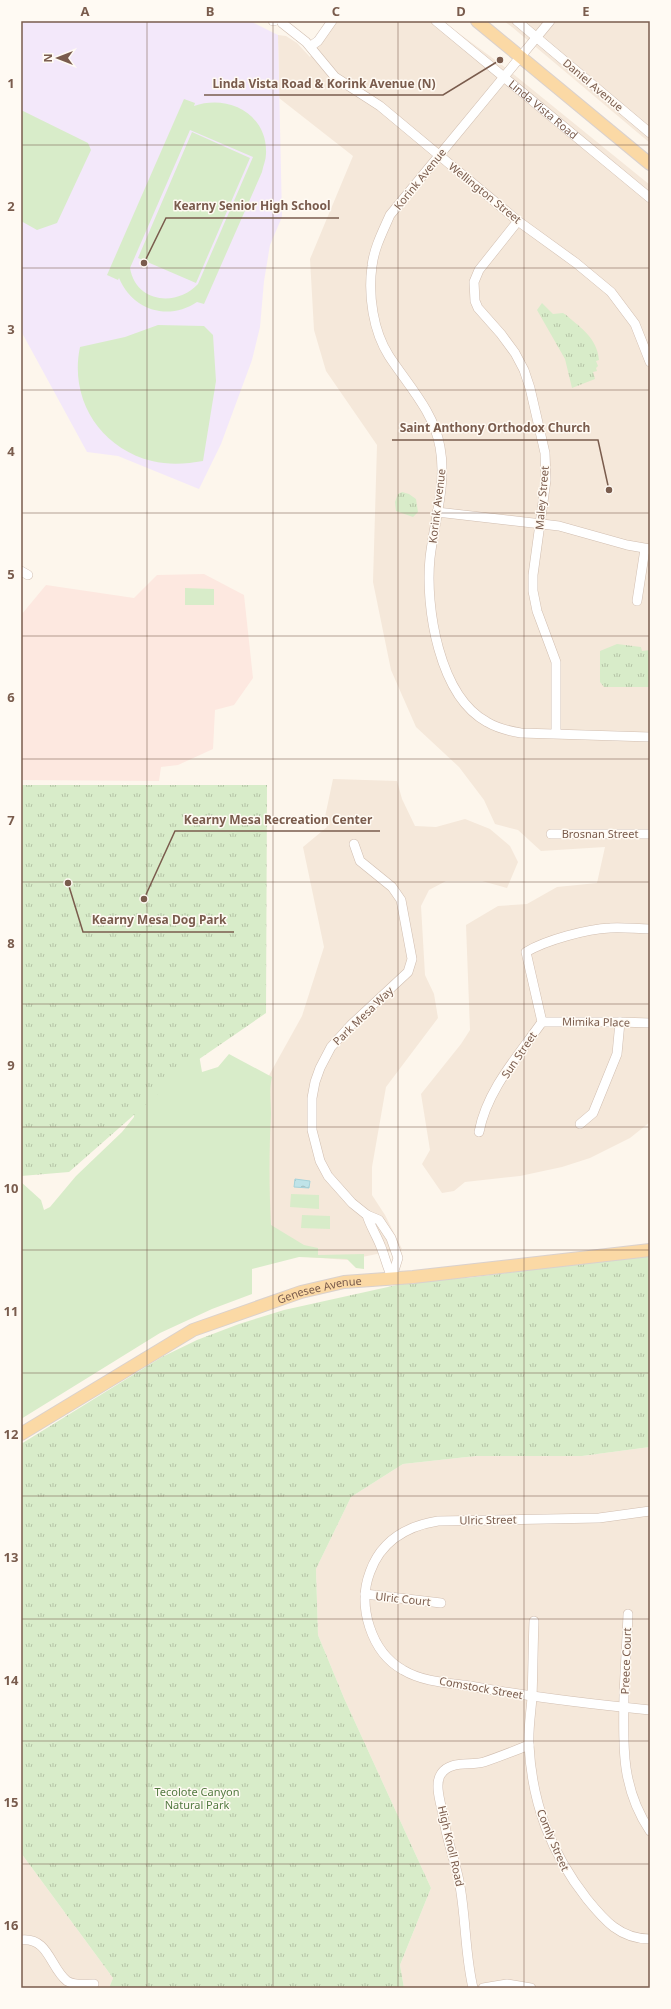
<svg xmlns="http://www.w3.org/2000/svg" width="671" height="2009" viewBox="0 0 671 2009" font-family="'Noto Sans',sans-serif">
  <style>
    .residential { fill: #f5e8da }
    .commercial { fill: #fde8e0 }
    .education { fill: #f3e8fa }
    .grass { fill: #d8ecc9; fill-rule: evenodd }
    .park { fill: url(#park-tufts) }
    .water { fill: url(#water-ripples); stroke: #a5d3da }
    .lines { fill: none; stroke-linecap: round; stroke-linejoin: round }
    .minor-casing { stroke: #d1beb0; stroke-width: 10 }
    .major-casing { stroke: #dad1cd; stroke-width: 14 }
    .minor { stroke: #fff; stroke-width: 9 }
    .major { stroke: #fbd9a5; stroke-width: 12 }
    .grid { fill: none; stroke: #7a5c4d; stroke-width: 1; stroke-opacity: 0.55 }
    .labels { text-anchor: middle; stroke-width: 3; stroke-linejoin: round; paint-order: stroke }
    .street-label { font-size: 11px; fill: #7a5c4d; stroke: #fffaf3 }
    .park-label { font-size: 11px; fill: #537a41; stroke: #fffaf3 }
    .leader { fill: none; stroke: #7a5c4d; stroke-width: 1.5 }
    .callout-dot { fill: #7a5c4d; stroke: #fffaf3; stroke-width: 1.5 }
    .callout-label { font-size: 12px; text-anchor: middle; font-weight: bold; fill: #7a5c4d; stroke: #fffaf3; stroke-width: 3; stroke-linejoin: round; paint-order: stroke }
    .neatline { fill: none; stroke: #7a5c4d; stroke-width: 1.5 }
    .grid-label { font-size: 13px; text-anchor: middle; font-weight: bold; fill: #7a5c4d }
  </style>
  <defs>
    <pattern id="park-tufts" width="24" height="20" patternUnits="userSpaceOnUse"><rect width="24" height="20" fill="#d8ecc9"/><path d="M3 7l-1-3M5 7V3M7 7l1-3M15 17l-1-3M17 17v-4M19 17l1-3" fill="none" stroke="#b4c2a5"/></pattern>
    <pattern id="water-ripples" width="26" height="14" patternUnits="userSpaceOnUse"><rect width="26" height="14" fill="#bfe3e8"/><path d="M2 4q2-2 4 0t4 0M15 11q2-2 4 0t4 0" fill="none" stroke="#a0bbbe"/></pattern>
  </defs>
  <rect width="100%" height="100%" fill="#fdf6ec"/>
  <path class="residential" d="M337,21H442L502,65L650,185V1122L630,1138L590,1158L562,1167L520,1176L465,1182L454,1191L442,1193L422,1164L430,1150L421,1094L461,1044L470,1030L466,925L498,906L527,904L557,887L597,883L605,847L541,851L518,830L495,824L484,800L459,767L416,727L391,670L373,582L377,445L326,371L314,330L310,259L353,156L279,98L278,35L286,36L297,43L310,57Z
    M504,21H650V143L512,27Z
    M333,779L397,781L402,799L415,826L436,827L465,819L490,829L510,846L518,862L507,888L482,881H446L429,890L421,906L425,975L434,994L438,1018L386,1087L372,1167V1195L385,1215L402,1249L347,1260L307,1257L270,1236L266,1129L267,1079L302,1016L324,947L303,847L327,827L325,817Z
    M650,1447V1988H404L400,1965L431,1888L344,1698L318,1635L316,1569L351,1497L403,1464L476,1456H582Z
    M21,1853L113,1978L109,1988H21Z"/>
  <path class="commercial" d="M204,574L244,595L253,678L234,705L215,710L213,749L178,765L161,767L159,781L21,780L22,614L46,585L134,598L157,575Z"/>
  <path class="education" d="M21,21H250L278,35L282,217L270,245L264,281L260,327L252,360L221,444L199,489L118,456L87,452L21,331Z"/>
  <path class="grass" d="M184,99L195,103L194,106C228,94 268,114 266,154C266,160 263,166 262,172L204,304L197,302C169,321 133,311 119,278L118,280L107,275ZM190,130L253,157L198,284C177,307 136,303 130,268Z
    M21,110L88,143L91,150L57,223L37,230L21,221Z
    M192,132L250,158L196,283L138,258Z
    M158,325L204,326L213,335L216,381L203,461C186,464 169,465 152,461C100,448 69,399 80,347L125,337Z
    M185,588L214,589V605H185Z
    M198,1049L202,1072L218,1067L229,1054L272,1077C269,1089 271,1101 271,1114C269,1152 269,1187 271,1225L304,1245L318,1248V1255L364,1254V1269L356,1268L347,1259L299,1257L252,1269V1294L212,1309L160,1333L21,1419V1182L41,1200L44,1210L50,1207L76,1176L122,1132L134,1117V1072Z
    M291,1194L319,1195V1209L290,1207Z
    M302,1215L330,1216V1229L301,1228Z"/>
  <path class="park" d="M542,303L553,314L563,313L566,315C582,329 597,338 599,360L596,361L598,366L596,368L597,371L593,372L595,379L572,388L565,359L537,310Z
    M402,492L409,494L416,499L418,512L413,517L396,511L395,502L398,494Z
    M617,644L641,647L642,651L650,650V687H604L600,682V651Z
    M21,785H267L266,1013L192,1064L69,1172L21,1176Z
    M650,1255V1447L582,1456H476L403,1464L351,1497L316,1569L318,1635L344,1698L431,1888L400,1965L404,1988H109L113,1978L21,1853V1444L162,1357L197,1340L239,1324L284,1310L424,1279L467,1278Z"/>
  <path class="water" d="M295,1179L310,1181L309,1188L294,1187Z"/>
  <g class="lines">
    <defs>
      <g id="minor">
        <path d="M273,21H274"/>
        <path id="s1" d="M436,21L650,198"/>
        <path d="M517,21L650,133"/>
        <path d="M550,21L390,215C383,231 374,248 372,266C368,295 373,331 389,356C408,385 434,412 440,447C447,484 434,522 430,558C425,607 439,696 487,722C497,728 509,731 521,733L650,737"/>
        <path d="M282,23L306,42L335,77L380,106L518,221L576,263L611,292L635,324L650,362"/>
        <path d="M311,46L318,41L332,21"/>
        <path d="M518,221L479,270L474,282L475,301L478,308L501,334L515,353L524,370L530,388L545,453L546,480L533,575V591L537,611L556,662V733"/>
        <path d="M437,512L559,526L627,545L650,549"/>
        <path d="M21,571L28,575"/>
        <path d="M637,601L645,549"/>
        <path d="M551,834H650"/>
        <path d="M354,844L360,861L392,887L401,900L412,959L408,972L351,1025L331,1047L320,1068L315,1082L312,1098V1130L320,1161L328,1176L352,1203L367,1215L379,1220L391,1238L398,1258L392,1277"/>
        <path d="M542,1022H620L650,1023"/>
        <path d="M580,1124L593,1113L617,1054L620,1022"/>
        <path d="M479,1132C487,1090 518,1056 542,1022L526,952C546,940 587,929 610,928C623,927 637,929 650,929"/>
        <path d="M367,1215C370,1226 377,1236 381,1247C385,1257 387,1267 392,1277"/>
        <path d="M650,1511L599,1518L438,1521C407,1526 381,1541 370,1572C357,1606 371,1652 403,1670C423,1682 448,1683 470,1686C530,1697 590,1704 650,1710"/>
        <path d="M365,1594L441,1603"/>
        <path d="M628,1614C627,1641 625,1669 624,1696C623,1746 621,1788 650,1831"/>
        <path d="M534,1621C533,1646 533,1672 532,1697C531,1713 528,1729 529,1745C532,1804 551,1853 587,1899C604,1920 620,1939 650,1939"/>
        <path d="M21,1940C49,1937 50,1968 67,1981C75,1986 85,1984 94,1984"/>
        <path d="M473,1988C465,1954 466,1920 460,1886C456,1862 446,1839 443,1815C441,1804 434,1784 441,1774C450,1760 470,1766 484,1762C499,1757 514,1751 529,1745"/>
        <path d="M483,1988L507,1984L531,1988"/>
      </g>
      <g id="major">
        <path d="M477,21L650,164"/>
        <path id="s2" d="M21,1434L193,1330L301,1292L344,1282L413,1277L650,1250"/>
      </g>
    </defs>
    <use href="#minor" class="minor-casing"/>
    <use href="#major" class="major-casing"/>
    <use href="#minor" class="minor"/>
    <use href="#major" class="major"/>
  </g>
  <path class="grid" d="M147,21V1988M273,21V1988M398,21V1988M524,21V1988M21,145H650M21,268H650M21,390H650M21,513H650M21,636H650M21,759H650M21,882H650M21,1004H650M21,1127H650M21,1250H650M21,1373H650M21,1496H650M21,1619H650M21,1741H650M21,1864H650"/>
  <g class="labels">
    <g class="street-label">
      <text transform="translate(593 85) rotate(40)" y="4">Daniel Avenue</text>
      <text dy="4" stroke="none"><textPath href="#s1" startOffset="139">Linda Vista Road</textPath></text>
      <text transform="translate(420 179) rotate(-51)" y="4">Korink Avenue</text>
      <text transform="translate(485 193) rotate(39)" y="4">Wellington Street</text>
      <text transform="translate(542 498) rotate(-85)" y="4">Maley Street</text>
      <text transform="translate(437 506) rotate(-83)" y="4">Korink Avenue</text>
      <text x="600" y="838">Brosnan Street</text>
      <text transform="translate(363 1016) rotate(-44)" y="4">Park Mesa Way</text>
      <text transform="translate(596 1022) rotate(1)" y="4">Mimika Place</text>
      <text transform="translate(519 1055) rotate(-56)" y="4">Sun Street</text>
      <text dy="4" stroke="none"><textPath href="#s2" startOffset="334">Genesee Avenue</textPath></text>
      <text transform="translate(488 1520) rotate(-1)" y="4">Ulric Street</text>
      <text transform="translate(403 1599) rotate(6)" y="4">Ulric Court</text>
      <text transform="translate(626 1661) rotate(-88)" y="4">Preece Court</text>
      <text transform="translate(481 1688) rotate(10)" y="4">Comstock Street</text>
      <text transform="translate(553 1840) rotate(67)" y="4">Comly Street</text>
      <text transform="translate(451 1846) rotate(77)" y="4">High Knoll Road</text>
    </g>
    <g class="park-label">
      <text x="197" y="1796">Tecolote Canyon<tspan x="197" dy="13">Natural Park</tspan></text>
    </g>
  </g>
  <path class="leader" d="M500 60L443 95H204M144 263L166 218H339M609 490L598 440H392M144 899L175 831H380M68 883L83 932H234"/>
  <g class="callout-dot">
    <circle cx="500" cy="60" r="4"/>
    <circle cx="144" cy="263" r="4"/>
    <circle cx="609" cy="490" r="4"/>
    <circle cx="144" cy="899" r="4"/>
    <circle cx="68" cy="883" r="4"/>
  </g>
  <g class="callout-label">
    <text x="324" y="88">Linda Vista Road &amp; Korink Avenue (N)</text>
    <text x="252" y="210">Kearny Senior High School</text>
    <text x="495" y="432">Saint Anthony Orthodox Church</text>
    <text x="278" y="824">Kearny Mesa Recreation Center</text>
    <text x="159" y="924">Kearny Mesa Dog Park</text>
  </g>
  <rect width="671" height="2009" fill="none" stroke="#fffaf3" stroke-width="44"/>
  <g transform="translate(58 58) rotate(270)" stroke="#fffaf3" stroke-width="3" paint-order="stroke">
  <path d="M0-3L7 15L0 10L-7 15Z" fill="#7a5c4d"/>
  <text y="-6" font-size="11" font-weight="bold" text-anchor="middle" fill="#7a5c4d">N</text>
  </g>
  <rect x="22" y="22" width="627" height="1965" class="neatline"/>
  <g class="grid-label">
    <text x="85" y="16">A</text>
    <text x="210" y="16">B</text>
    <text x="336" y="16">C</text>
    <text x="461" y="16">D</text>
    <text x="586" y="16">E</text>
    <text x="11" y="88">1</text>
    <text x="11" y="211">2</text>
    <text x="11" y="334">3</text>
    <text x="11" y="456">4</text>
    <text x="11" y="579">5</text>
    <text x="11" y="702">6</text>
    <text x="11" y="825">7</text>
    <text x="11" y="948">8</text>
    <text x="11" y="1070">9</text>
    <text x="11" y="1193">10</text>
    <text x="11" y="1316">11</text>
    <text x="11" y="1439">12</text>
    <text x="11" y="1562">13</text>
    <text x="11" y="1685">14</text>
    <text x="11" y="1807">15</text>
    <text x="11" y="1930">16</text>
  </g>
</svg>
